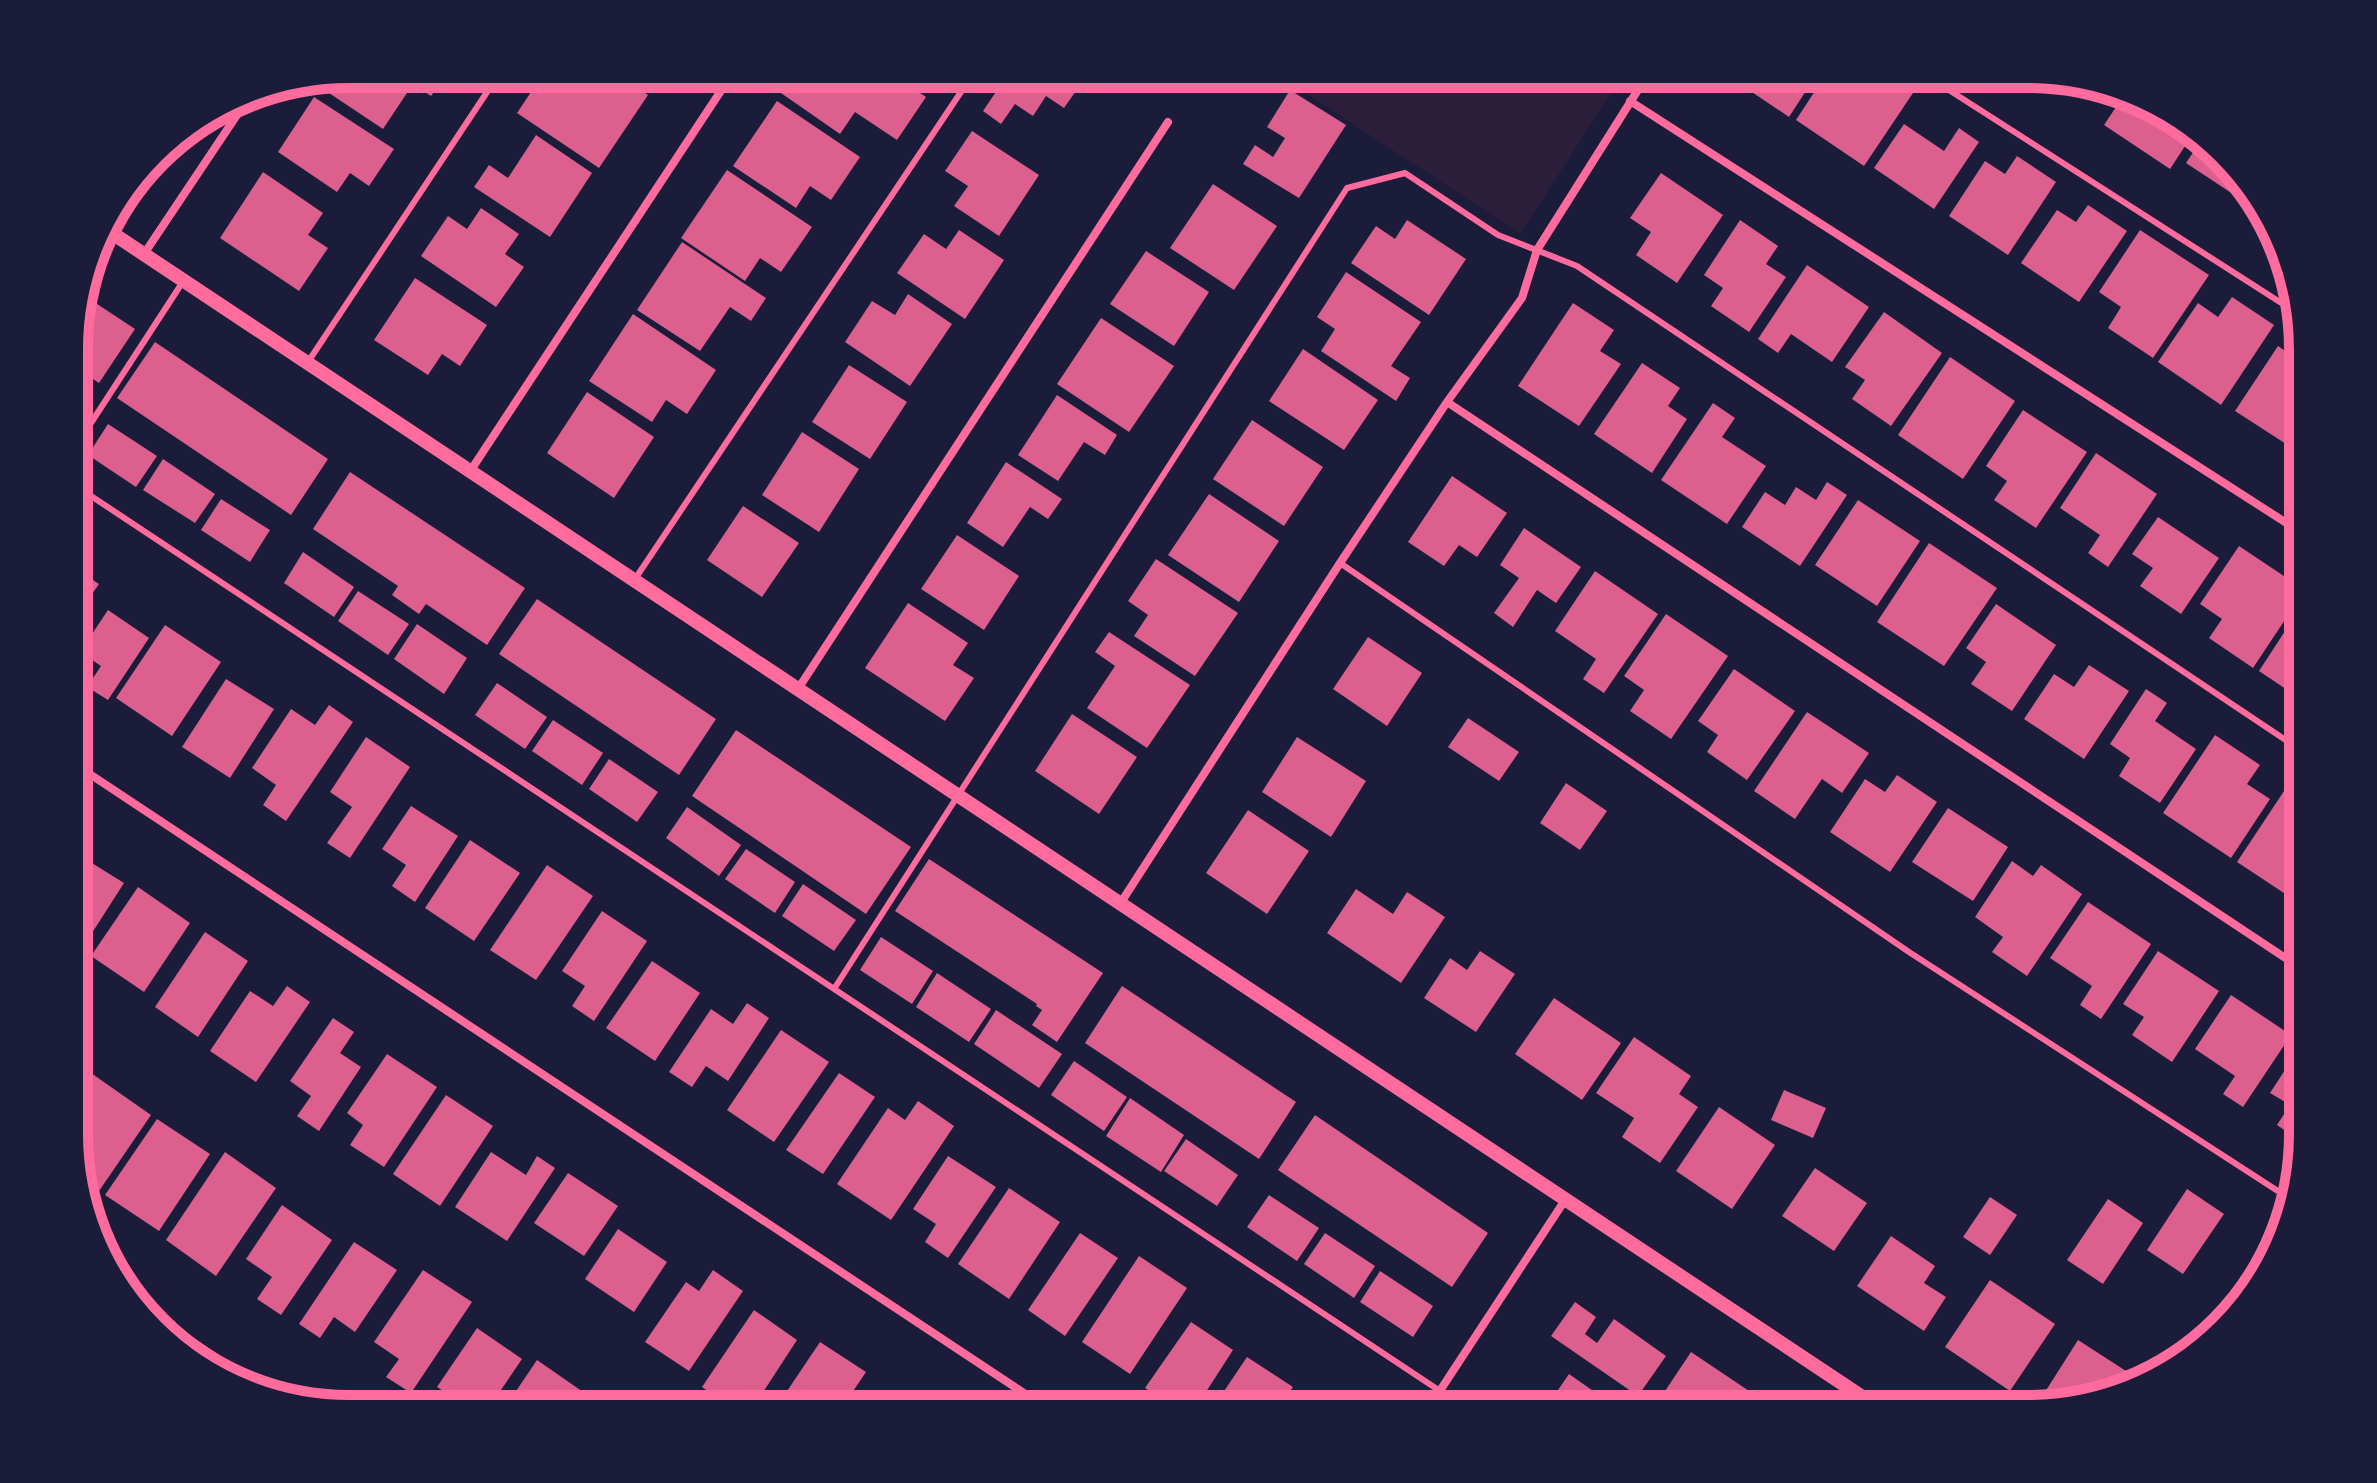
<svg xmlns="http://www.w3.org/2000/svg" width="2377" height="1483" viewBox="0 0 2377 1483" font-family="Literata,serif">
  <style>
    .green { fill: #2a1e3b }
    .building { fill: #dd5f8e }
    .lines { fill: none; stroke-linecap: round; stroke-linejoin: round }
    .service { stroke: #ff6b9d; stroke-width: 6 }
    .minor { stroke: #ff6b9d; stroke-width: 8 }
    .tertiary { stroke: #ff6b9d; stroke-width: 14 }
    .rim { fill: none; stroke: #ff6b9d; stroke-width: 10 }
  </style>
  <rect width="100%" height="100%" fill="#1b1b3a"/>
  <path class="green" d="M1277,74H1624L1520,234Z"/>
  <path class="building" d="M349,74H446L431,96L413,84L383,129L329,93L340,76Z
    M572,74H616L648,95L599,168L517,113L541,77L561,90Z
    M627,74H653L645,86Z
    M789,74H892L926,97L897,140L855,112L840,134L778,91Z
    M1008,74H1061L1060,76L1078,88L1064,108L1046,96L1033,116L1015,104L1001,124L983,111Z
    M1725,74H1817L1789,117Z
    M1826,74H1846L1855,80L1859,74H1886L1913,93L1864,166L1796,120Z
    M2081,81L2099,84L2107,87L2102,95Z
    M1290,90L1346,125L1299,198L1243,164L1255,145L1273,157L1285,138L1267,127Z
    M2124,95L2180,120L2193,134L2170,169L2104,125Z
    M314,97L394,149L369,186L350,173L337,192L278,152Z
    M777,101L860,157L831,200L810,186L796,208L733,166Z
    M1904,124L1944,151L1959,128L1979,142L1934,209L1874,168Z
    M972,131L1039,175L999,236L954,206L968,186L945,171Z
    M536,135L592,173L550,237L474,187L489,165L508,178Z
    M2200,142L2252,197L2248,204L2186,163Z
    M2017,156L2056,182L2008,255L1949,216L1985,161L2005,174Z
    M727,170L812,227L781,272L760,258L745,281L681,238Z
    M263,172L323,213L308,235L328,248L299,291L220,238Z
    M1661,173L1723,215L1677,283L1636,255L1651,232L1630,218Z
    M1213,184L1277,226L1234,290L1170,248Z
    M2088,205L2127,231L2079,302L2021,263L2057,210L2076,222Z
    M481,208L519,234L505,254L524,267L496,307L421,256L448,216L467,229Z
    M1407,220L1466,259L1429,315L1351,263L1376,226L1395,239Z
    M1740,220L1778,246L1766,264L1786,277L1749,332L1711,306L1723,288L1704,275Z
    M959,230L1004,260L965,319L897,273L924,234L946,249Z
    M2140,230L2209,275L2153,358L2108,328L2121,307L2099,292Z
    M682,242L766,298L751,321L730,307L700,351L637,310Z
    M1146,251L1209,292L1174,346L1110,304Z
    M1807,265L1869,307L1832,362L1791,334L1778,353L1758,339Z
    M1346,272L1421,322L1391,366L1410,378L1396,401L1321,351L1335,329L1317,317Z
    M415,278L487,325L460,366L442,354L428,375L374,340Z
    M82,294L135,329L99,383L76,368V314Z
    M908,294L952,324L910,386L845,342L872,301L895,315Z
    M2232,297L2274,325L2221,405L2158,362L2198,303L2218,317Z
    M1573,303L1614,330L1600,351L1621,364L1579,426L1518,386Z
    M1884,312L1942,353L1891,426L1852,399L1865,380L1845,367Z
    M633,314L716,370L687,414L666,400L652,422L589,381Z
    M1101,318L1174,366L1129,432L1057,384Z
    M155,342L328,459L291,515L117,398Z
    M2278,346L2302,362V437L2294,449L2235,411Z
    M1303,349L1378,400L1344,450L1269,401Z
    M1950,357L2015,401L1963,479L1898,435Z
    M1642,363L1680,388L1668,406L1687,419L1652,473L1594,434Z
    M849,365L907,402L870,459L812,422Z
    M587,392L654,437L614,498L547,453Z
    M1057,395L1117,435L1105,455L1084,442L1058,481L1018,455Z
    M1713,403L1735,418L1722,437L1766,466L1727,524L1661,480Z
    M2023,410L2087,452L2036,528L1994,500L2007,481L1986,466Z
    M1252,420L1323,467L1284,526L1213,479Z
    M108,424L157,456L136,487L88,455Z
    M802,432L859,469L819,532L762,495Z
    M2096,453L2157,494L2108,567L2088,553L2100,535L2060,508Z
    M163,459L215,494L195,523L143,490Z
    M1006,462L1062,499L1048,519L1030,507L1003,547L967,523Z
    M350,472L525,588L487,645L426,604L419,614L392,595L398,586L313,529Z
    M1452,476L1507,513L1477,557L1459,545L1444,566L1408,542Z
    M1827,482L1847,495L1800,566L1742,527L1765,492L1785,505L1796,487L1816,500Z
    M1209,494L1279,541L1239,602L1168,555Z
    M221,499L270,530L250,562L201,530Z
    M1858,500L1920,541L1877,606L1815,565Z
    M743,506L799,543L762,597L707,560Z
    M2158,517L2219,558L2181,614L2140,586L2153,568L2132,554Z
    M1524,528L1581,567L1556,603L1537,590L1513,627L1494,613L1519,578L1500,565Z
    M957,535L1019,576L984,630L921,589Z
    M1929,543L1997,588L1944,666L1877,622Z
    M2239,546L2302,588V594L2253,668L2209,638L2222,619L2200,604Z
    M303,552L354,587L334,617L284,583Z
    M1156,559L1238,613L1195,676L1134,636L1148,615L1128,601Z
    M76,569L99,584L76,617Z
    M1595,571L1658,614L1604,693L1583,679L1596,659L1555,631Z
    M358,591L409,624L388,655L338,621Z
    M537,599L716,719L679,775L499,654Z
    M908,603L968,643L953,665L974,678L945,721L865,668Z
    M1996,604L2056,645L2012,711L1971,684L1986,662L1966,648Z
    M2302,605V700L2259,671Z
    M108,610L149,638L108,700L87,687L101,666L80,652Z
    M1666,614L1728,656L1671,739L1630,711L1644,690L1624,676Z
    M417,624L467,658L444,694L394,659Z
    M165,625L221,662L172,736L116,698Z
    M1109,632L1190,685L1147,748L1087,708L1115,666L1095,652Z
    M1368,637L1422,673L1387,726L1333,689Z
    M2089,665L2129,691L2084,759L2024,719L2054,674L2074,687Z
    M1734,669L1795,711L1747,780L1707,752L1718,735L1698,721Z
    M226,679L274,709L230,778L182,747Z
    M497,683L547,717L525,749L475,715Z
    M2146,689L2167,703L2155,721L2196,749L2160,803L2119,776L2130,758L2110,744Z
    M329,705L353,722L286,821L263,805L276,785L252,768L291,709L315,725Z
    M1807,712L1869,753L1842,793L1822,779L1795,819L1754,791Z
    M1072,714L1137,757L1099,814L1035,771Z
    M1468,718L1519,752L1499,781L1448,747Z
    M553,720L603,753L582,785L532,751Z
    M736,730L911,847L866,914L692,796Z
    M2215,735L2260,765L2247,784L2270,799L2231,858L2163,813Z
    M366,737L410,767L350,858L327,843L352,807L330,792Z
    M1297,737L1366,781L1331,837L1262,792Z
    M609,759L658,792L637,822L589,789Z
    M1897,775L1937,802L1890,872L1830,832L1865,779L1885,792Z
    M2294,776L2302,782V905L2237,862Z
    M1566,783L1607,811L1580,850L1540,823Z
    M411,806L458,836L415,902L392,886L406,865L382,849Z
    M687,807L741,845L719,876L666,838Z
    M1948,808L2008,847L1973,901L1912,862Z
    M1248,810L1309,851L1267,914L1206,873Z
    M470,840L520,873L474,941L425,908Z
    M746,849L795,882L775,913L725,879Z
    M79,855L124,883L76,958V859Z
    M929,859L1103,973L1057,1042L1032,1025L1042,1010L1036,1006L1037,1004L895,911Z
    M2012,861L2033,876L2041,865L2082,894L2027,976L1992,952L2003,937L1975,917Z
    M547,865L593,896L536,980L490,950Z
    M803,884L856,920L834,951L782,916Z
    M138,887L190,923L144,992L91,956Z
    M1356,889L1393,914L1407,892L1445,917L1401,983L1327,933Z
    M2088,902L2151,944L2101,1019L2080,1005L2092,986L2050,958Z
    M602,911L647,941L594,1021L572,1006L585,986L562,971Z
    M205,932L248,961L198,1037L155,1007Z
    M881,937L933,971L912,1004L860,970Z
    M1480,951L1515,974L1476,1032L1424,998L1450,958L1467,970Z
    M2158,951L2219,991L2172,1062L2132,1035L2144,1017L2123,1004Z
    M652,961L700,993L655,1061L606,1028Z
    M937,973L991,1009L969,1042L916,1007Z
    M287,986L310,1002L256,1082L210,1051L250,991L273,1006Z
    M1122,986L1296,1102L1259,1159L1085,1043Z
    M2231,995L2291,1035L2243,1107L2223,1094L2235,1076L2195,1049Z
    M1554,998L1621,1043L1582,1100L1515,1054Z
    M747,1003L769,1018L728,1081L706,1066L692,1087L669,1072L711,1009L733,1024Z
    M996,1010L1062,1054L1039,1088L974,1044Z
    M333,1018L354,1032L340,1053L361,1067L319,1131L297,1116L311,1096L290,1081Z
    M781,1030L829,1062L774,1142L727,1110Z
    M1634,1037L1691,1076L1679,1094L1698,1107L1660,1163L1622,1137L1634,1118L1596,1093Z
    M2296,1053L2302,1058V1142L2277,1125L2290,1105L2270,1093Z
    M387,1054L437,1087L384,1167L350,1145L363,1125L347,1113Z
    M1074,1061L1127,1097L1104,1131L1051,1095Z
    M76,1063L89,1072L76,1092Z
    M91,1073L151,1115L97,1194L82,1183L76,1169V1123L86,1108L76,1101V1095Z
    M839,1073L875,1097L823,1174L786,1150Z
    M1784,1090L1826,1108L1813,1138L1771,1120Z
    M446,1095L493,1126L440,1206L393,1174Z
    M1130,1098L1184,1135L1161,1172L1106,1136Z
    M918,1101L954,1126L891,1220L837,1184L888,1108L905,1120Z
    M1719,1107L1775,1145L1732,1209L1676,1171Z
    M1315,1115L1488,1233L1452,1287L1278,1170Z
    M157,1119L210,1154L159,1231L105,1195Z
    M1186,1139L1238,1175L1217,1206L1164,1171Z
    M225,1152L276,1188L216,1276L166,1240Z
    M491,1152L526,1175L537,1156L555,1168L507,1241L455,1207Z
    M948,1156L996,1187L948,1258L925,1242L936,1224L913,1209Z
    M1815,1168L1867,1203L1834,1251L1782,1216Z
    M568,1173L618,1206L584,1256L534,1223Z
    M1009,1188L1060,1222L1009,1299L958,1264Z
    M2187,1189L2224,1214L2183,1274L2147,1250Z
    M1269,1195L1319,1228L1297,1261L1247,1227Z
    M1990,1197L2017,1215L1990,1255L1963,1237Z
    M2108,1199L2143,1223L2103,1284L2067,1260Z
    M282,1205L332,1240L281,1315L257,1299L272,1277L246,1259Z
    M618,1229L667,1262L634,1312L585,1279Z
    M1080,1233L1118,1258L1065,1336L1028,1310Z
    M1325,1233L1375,1266L1354,1298L1304,1264Z
    M1891,1236L1935,1266L1924,1283L1946,1297L1924,1331L1857,1286Z
    M354,1242L397,1270L355,1332L334,1317L320,1338L299,1324Z
    M1139,1256L1187,1288L1130,1374L1082,1342Z
    M423,1270L472,1302L411,1393L386,1377L399,1359L374,1342Z
    M713,1270L743,1291L689,1371L645,1342L686,1282L699,1291Z
    M1380,1271L1433,1306L1413,1337L1360,1302Z
    M1990,1280L2055,1324L2010,1391L1945,1347Z
    M1575,1302L1596,1317L1585,1334L1597,1343L1614,1319L1666,1356L1638,1396L1551,1336Z
    M754,1310L797,1340L752,1409H733L702,1387Z
    M1191,1322L1233,1350L1195,1409H1176L1145,1388Z
    M477,1328L522,1359L488,1409H455L460,1402L437,1387Z
    M2078,1340L2140,1380L2047,1408L2038,1403Z
    M820,1342L866,1372L841,1409H775Z
    M1691,1352L1767,1403L1763,1409H1691L1665,1391Z
    M1247,1357L1293,1387L1278,1409H1212Z
    M537,1360L586,1394L576,1409H504Z
    M1569,1374L1619,1409H1545Z
    M904,1398L920,1409H896Z
    M1328,1398L1344,1409H1321Z"/>
  <g class="lines">
    <path class="service" d="M1924,74L2297,313
      M308,362L499,74
      M76,446L184,280
      M76,486L1440,1391
      M1340,563L1909,952L2287,1197
      M635,579L973,74
      M834,989L1347,188L1405,173L1498,235L1577,266L2302,751"/>
    <path class="minor" d="M1630,101L2302,533
      M144,254L251,94
      M1447,402L2302,969
      M471,470L732,74
      M798,689L1168,122
      M76,765L1048,1409
      M1120,904L1340,563L1447,402L1522,298L1537,250L1648,74
      M142,1308L273,1396
      M1842,1408L1853,1391
      M1428,1409L1565,1200"/>
    <path class="tertiary" d="M103,227L1879,1408"/>
  </g>
  <path d="M0 0H2377V1483H0ZM349 88H2028A261 261 0 0 1 2289 349V1134A261 261 0 0 1 2028 1395H349A261 261 0 0 1 88 1134V349A261 261 0 0 1 349 88Z" fill="#1b1b3a" fill-rule="evenodd"/>
  <path class="rim" d="M349 88H2028A261 261 0 0 1 2289 349V1134A261 261 0 0 1 2028 1395H349A261 261 0 0 1 88 1134V349A261 261 0 0 1 349 88Z"/>
</svg>
